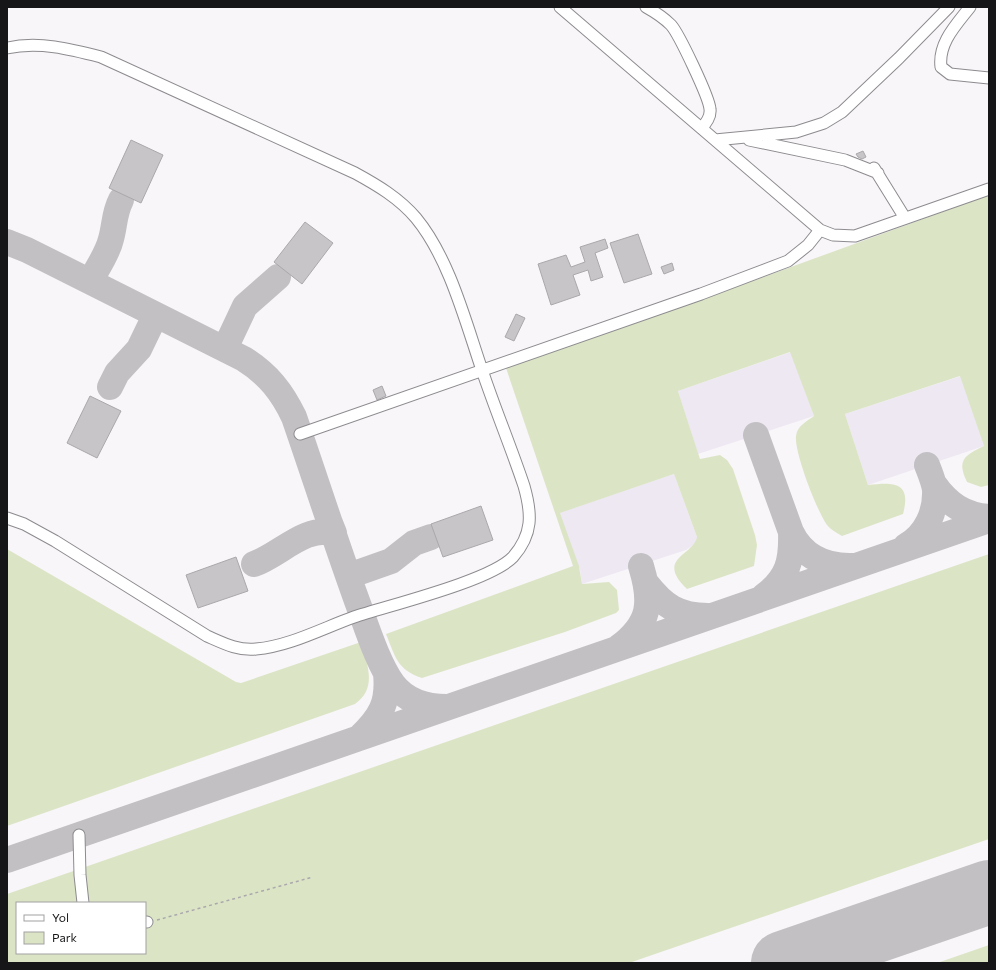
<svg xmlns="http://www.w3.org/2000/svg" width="996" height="970" viewBox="0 0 996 970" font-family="Commissioner,sans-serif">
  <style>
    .built { fill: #eee8f3 }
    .green { fill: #dbe5c6; fill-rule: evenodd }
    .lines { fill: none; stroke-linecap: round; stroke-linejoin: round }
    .taxiway { stroke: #c2c0c3; stroke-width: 26 }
    .runway { stroke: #c2c0c3; stroke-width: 64 }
    .building { fill: #c8c5c9; stroke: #aba8ac }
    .minor-casing { stroke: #8d8b8f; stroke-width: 13 }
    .path { stroke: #aba8ac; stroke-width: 1.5; stroke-dasharray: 3 3; stroke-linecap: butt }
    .minor { stroke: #fff; stroke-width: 11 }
  </style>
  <rect width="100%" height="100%" fill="#f9f6fa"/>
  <path class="built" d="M791,352L814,416L698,454L678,391Z
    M961,376L984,446L868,485L845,414Z
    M674,474L697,537L696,543L686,550L582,584L580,570L559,513Z"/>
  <path class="green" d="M989,195V485L981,487L967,482C956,460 965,455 984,446L960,376L845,414L868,485C893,482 912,481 903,514L842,536C837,533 831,530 827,525C817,511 794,452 796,436C797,426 807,421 814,416L790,352L678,391L700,459L720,455L727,460L733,469L755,535L757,545L754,566L687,589C655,558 693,556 697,537L674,474L560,513L579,566L582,584L609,582L617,590L619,610L616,613L565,632L422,678C397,670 395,656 386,634L573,566L506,368L645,320Z
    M7,549L236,682L241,683L361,642C367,664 378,688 355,704L7,826Z
    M989,554V839L629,963H7V894ZM17,903H145V953H17Z
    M989,945V963H937Z"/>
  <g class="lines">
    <path class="taxiway" d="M7,242L27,250L244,359C268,374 282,392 294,417C315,478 335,540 357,601C366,625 378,664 393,684C406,701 426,707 447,707
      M93,276C100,264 108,252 111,239C115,225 114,213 121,200
      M229,340L245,306L278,277
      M110,387L117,373L139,349L152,322
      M756,435L791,532C803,557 826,567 853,566
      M934,484C948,504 964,515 989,517
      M906,546C926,535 936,512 935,490C934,482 930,473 927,465
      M254,564C280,555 305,525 334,533L330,523L328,526
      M357,573L391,561L414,543L431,537
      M646,583C664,606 678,616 708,616
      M764,596C788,578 792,561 791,532
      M619,647C651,623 652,602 641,566
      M359,738C381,717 389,703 386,673
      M7,860L989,520"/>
    <path class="runway" d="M783,963L989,892"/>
  </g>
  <path class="building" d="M131,140L163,155L141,203L109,188Z
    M863,151L866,157L862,159L858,157L856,154Z
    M305,222L333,243L302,284L274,262Z
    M638,234L652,274L624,283L610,243Z
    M605,239L608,248L595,253L603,277L591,281L588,270L573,275L580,295L551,305L538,264L566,255L571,267L585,262L580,247Z
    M672,263L674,270L664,274L661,267Z
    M516,314L525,318L514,341L505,337Z
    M382,386L386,396L377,400L373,390Z
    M90,396L121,411L97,458L67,443Z
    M481,506L493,540L443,557L431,524Z
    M236,557L248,591L198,608L186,575Z"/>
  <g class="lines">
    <defs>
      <path id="minor" d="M560,7L820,230L833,235L855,236L989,189
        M646,7C655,12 663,17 671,25C679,34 709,97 710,109C711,116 706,124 701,128
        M970,7C956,25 938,43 941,67L950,74L989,78
        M7,48C39,41 70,49 101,57L355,173C377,185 399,198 416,218C449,258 465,320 482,370C495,409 511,447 524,486C532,514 533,534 513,557C490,581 390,605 354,617C323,628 290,646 256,649C238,651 223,643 207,636L55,541L24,524L7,518
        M715,140L796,132L824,123L842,112L899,58L949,7
        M749,140L845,160L878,173
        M874,168L905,218
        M300,434L701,294L788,261L808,245L820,230
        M79,835L80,875L83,903
        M145,922H147"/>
    </defs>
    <use href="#minor" class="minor-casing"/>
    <path class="path" d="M157,920L313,877"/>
    <use href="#minor" class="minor"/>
  </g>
  <rect width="996" height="970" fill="none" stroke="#161517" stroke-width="16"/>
  <rect x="16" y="902" width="130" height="52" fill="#ffffff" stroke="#a2a1a2"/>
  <rect x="24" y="915" width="20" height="6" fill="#ffffff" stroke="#a2a1a2"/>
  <text x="52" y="922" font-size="12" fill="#161517">Yol</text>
  <rect x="24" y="932" width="20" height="12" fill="#dbe5c6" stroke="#a2a1a2"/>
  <text x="52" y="942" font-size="12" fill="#161517">Park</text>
</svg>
